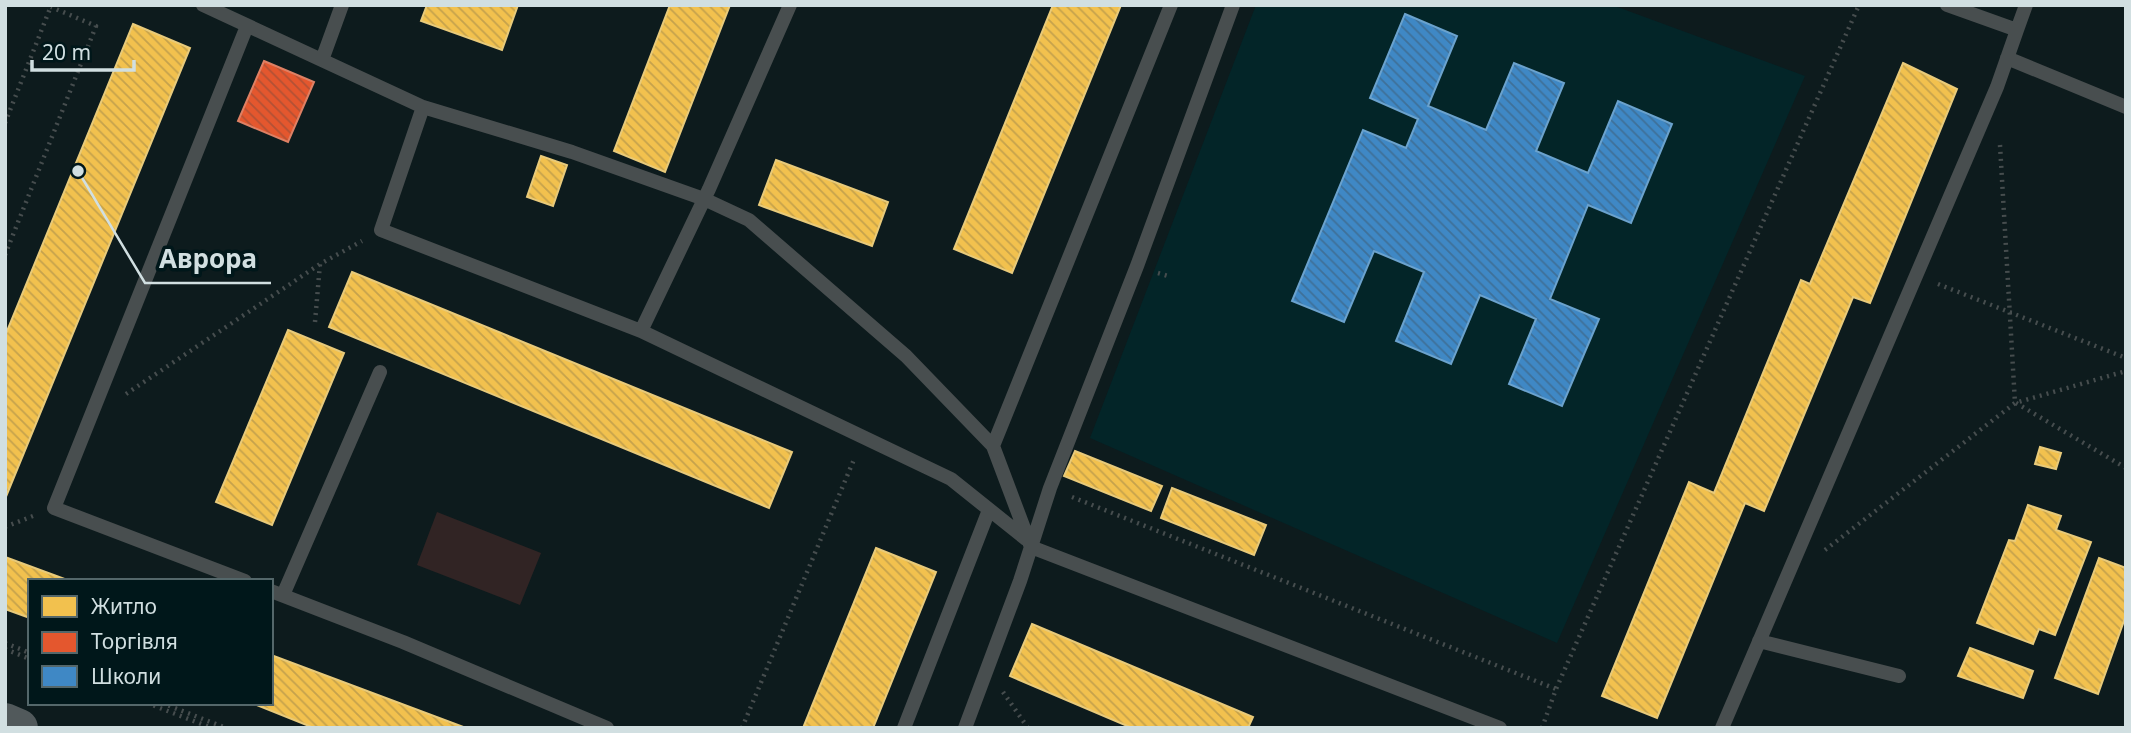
<svg xmlns="http://www.w3.org/2000/svg" width="2131" height="733" viewBox="0 0 2131 733" font-family="'Noto Sans',sans-serif">
  <style>
    .built { fill: #032528 }
    .pitch { fill: #312424 }
    .homes { fill: url(#homes-back-hatch); stroke: #e8ca7a; stroke-width: 2 }
    .shops { fill: url(#shops-back-hatch); stroke: #de8064; stroke-width: 2 }
    .schools { fill: url(#schools-back-hatch); stroke: #6ba2cd; stroke-width: 2 }
    .lines { fill: none; stroke-linecap: round; stroke-linejoin: round }
    .path { stroke: #464d4e; stroke-width: 4.5; stroke-dasharray: 2 5; stroke-linecap: butt }
    .lane { stroke: #484e4f; stroke-width: 14 }
    .secondary { stroke: #51595b; stroke-width: 38 }
    .leader { fill: none; stroke: #d1dfe1; stroke-width: 2.5 }
    .callout-dot { fill: #d1dfe1; stroke: #00171a; stroke-width: 2.5 }
    .callout-label { font-size: 26px; text-anchor: middle; font-weight: bold; fill: #d1dfe1; stroke: #00171a; stroke-width: 7; stroke-linejoin: round; paint-order: stroke }
  </style>
  <defs>
    <pattern id="homes-back-hatch" width="6" height="6" patternUnits="userSpaceOnUse" patternTransform="scale(1.75)"><rect width="6" height="6" fill="#f2c14e"/><path d="M-1 5l2 2M0 0l6 6M5-1l2 2" fill="none" stroke="#c5a24c"/></pattern>
    <pattern id="shops-back-hatch" width="6" height="6" patternUnits="userSpaceOnUse" patternTransform="scale(1.75)"><rect width="6" height="6" fill="#e4572e"/><path d="M-1 5l2 2M0 0l6 6M5-1l2 2" fill="none" stroke="#b25135"/></pattern>
    <pattern id="schools-back-hatch" width="6" height="6" patternUnits="userSpaceOnUse" patternTransform="scale(1.75)"><rect width="6" height="6" fill="#3f88c5"/><path d="M-1 5l2 2M0 0l6 6M5-1l2 2" fill="none" stroke="#3f7098"/></pattern>
  </defs>
  <rect width="100%" height="100%" fill="#0d1b1d"/>
  <path class="built" d="M1256,5H1612L1805,76L1557,643L1090,438Z"/>
  <path class="pitch" d="M437,512L541,553L520,605L417,565Z"/>
  <path class="homes" d="M427,5H518L502,50L421,21Z
    M670,5H730L665,172L614,151Z
    M1053,5H1121L1012,273L954,249Z
    M133,24L190,48L5,499V336Z
    M1903,63L1957,89L1870,303L1853,297L1764,511L1745,503L1657,718L1602,696L1689,482L1714,493L1801,280L1810,284Z
    M541,156L567,165L553,206L527,197Z
    M776,160L888,202L872,246L759,205Z
    M352,272L792,452L769,508L329,327Z
    M288,330L344,353L272,525L216,502Z
    M2040,447L2061,453L2056,469L2035,464Z
    M1075,451L1162,486L1151,511L1064,476Z
    M1172,488L1266,525L1254,555L1161,518Z
    M2028,505L2061,516L2056,530L2091,542L2055,635L2039,629L2033,644L1977,623L2009,540L2015,541Z
    M876,548L936,572L873,728H803Z
    M5,557L70,581H30V618L5,609Z
    M2099,558L2126,568V615L2098,694L2055,678Z
    M1032,624L1253,717L1248,728H1132L1010,676Z
    M1970,648L2033,671L2023,698L1958,676Z
    M271,655L466,728H314L252,703H271Z"/>
  <path class="shops" d="M264,61L314,82L288,142L238,121Z"/>
  <path class="schools" d="M1405,14L1457,36L1428,106L1486,130L1514,63L1564,83L1536,151L1588,173L1618,101L1672,124L1631,223L1588,205L1550,299L1599,319L1562,406L1509,384L1536,319L1480,295L1451,364L1396,341L1424,272L1374,251L1344,322L1292,301L1363,130L1406,148L1418,119L1370,98Z"/>
  <g class="lines">
    <path class="path" d="M5,123L51,6
      M2000,145L2015,403
      M5,255L96,26L51,7
      M1158,273L1168,276
      M1938,284L2126,358
      M315,322L320,264L362,241
      M126,394L320,264
      M2016,403L2126,468
      M1072,497L1556,689
      M5,527L33,516
      M1825,550L2015,403L2126,371
      M5,643L30,653
      M5,649L30,659
      M1003,692L1028,728
      M147,703L212,728
      M162,703L226,728
      M742,728L855,457
      M1542,728L1556,689L1859,5"/>
    <path class="lane" d="M203,5L423,107L572,152L704,199L749,220L906,356L993,446L1031,547L1020,581L965,728
      M1233,5L1137,266L1050,488L1031,547L1500,728
      M2017,30L2026,5
      M2007,58L2126,107
      M322,60L342,5
      M423,107L381,230L641,331L951,479L1026,539
      M641,331L709,189L790,5
      M993,446L1171,5
      M245,581L54,508L247,26
      M271,591L403,642L607,728
      M283,595L380,372
      M1759,641L1899,676
      M904,728L989,510
      M1722,728L1997,87L2017,30L1947,5"/>
    <path class="secondary" d="M5,722L19,728"/>
  </g>
  <path class="leader" d="M78 171L145 283H271"/>
  <circle class="callout-dot" cx="78" cy="171" r="7"/>
  <g class="callout-label">
    <text x="208" y="268">Аврора</text>
  </g>
  <rect width="2131" height="733" fill="none" stroke="#d1dfe1" stroke-width="14"/>
  <rect x="28" y="579" width="245" height="126" fill="#00171a" stroke="#54676a" stroke-width="2"/>
  <rect x="42" y="596" width="35" height="21" fill="#f2c14e" stroke="#54676a" stroke-width="2"/>
  <text x="91" y="614" font-size="21" fill="#d1dfe1">Житло</text>
  <rect x="42" y="632" width="35" height="21" fill="#e4572e" stroke="#54676a" stroke-width="2"/>
  <text x="91" y="649" font-size="21" fill="#d1dfe1">Торгівля</text>
  <rect x="42" y="666" width="35" height="21" fill="#3f88c5" stroke="#54676a" stroke-width="2"/>
  <text x="91" y="684" font-size="21" fill="#d1dfe1">Школи</text>
  <path d="M32 60v10h102v-10" fill="none" stroke="#d1dfe1" stroke-width="3.5"/>
  <text x="42" y="60" font-size="21" fill="#d1dfe1" stroke="#00171a" stroke-width="5" paint-order="stroke">20 m</text>
</svg>
